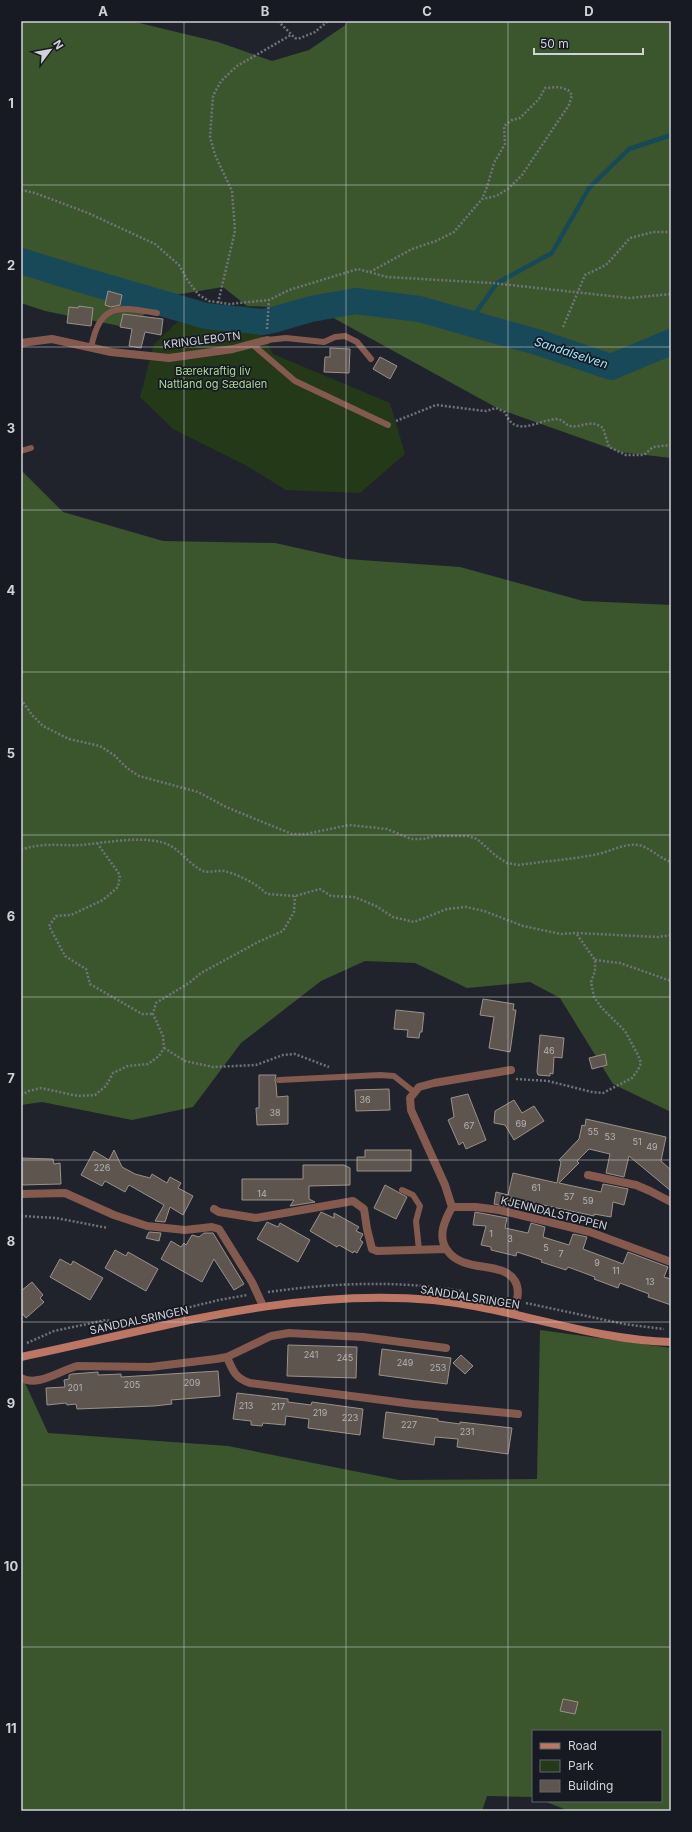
<svg xmlns="http://www.w3.org/2000/svg" width="692" height="1832" viewBox="0 0 692 1832" font-family="Inter,sans-serif">
  <style>
    .green { fill: #233918 }
    .forest { fill: #3b562d }
    .lines { fill: none; stroke-linecap: round; stroke-linejoin: round }
    .stream { stroke: #174958; stroke-width: 4.5 }
    .river { stroke: #174958; stroke-width: 26 }
    .building { fill: #5e564e; stroke: #9a9188 }
    .path { stroke: #71737b; stroke-width: 2.5; stroke-dasharray: 2 2; stroke-linecap: butt }
    .service { stroke: #845a4e; stroke-width: 6 }
    .minor { stroke: #845a4e; stroke-width: 8 }
    .secondary { stroke: #bb7764; stroke-width: 8 }
    .grid { fill: none; stroke: #d0d2d8; stroke-width: 1; stroke-opacity: 0.55 }
    .labels { text-anchor: middle; stroke-width: 3.5; stroke-linejoin: round; paint-order: stroke }
    .number-label { font-size: 9px; fill: #b4b3b6 }
    .street-label { font-size: 11px; fill: #d0d2d8; stroke: #171a22 }
    .park-label { font-size: 11px; fill: #aad794; stroke: #171a22 }
    .water-label { font-size: 12px; font-style: italic; fill: #9ae6fe; stroke: #171a22 }
    .neatline { fill: none; stroke: #d0d2d8; stroke-width: 1.5 }
    .grid-label { font-size: 13px; text-anchor: middle; font-weight: bold; fill: #d0d2d8 }
  </style>
  <rect width="100%" height="100%" fill="#20232c"/>
  <path class="green" d="M247,306L263,322L261,332L273,354L390,403L405,454L360,493L286,490L247,466L173,429L140,397L154,344L189,311Z"/>
  <path class="forest" d="M21,21H131L218,42L272,61L309,50L344,26L348,21H671V458L620,452L499,409L328,315L311,309L247,306L223,287L175,295L125,327L45,311L21,303Z
    M21,470L63,512L163,541L275,543L347,559L460,567L583,601L671,605V1112L613,1084L560,998L530,982L467,988L415,963L365,961L321,981L241,1043L193,1107L132,1120L42,1102L21,1105Z
    M540,1330L671,1348V1811H569L544,1801H661V1731H533V1797L487,1796L482,1811H21V1374L48,1433L228,1446L399,1480L537,1479Z"/>
  <g class="lines">
    <path class="stream" d="M468,324L497,283L552,253L589,188L629,149L671,135"/>
    <path class="river" d="M21,261L79,279L206,316L263,322L273,320L311,309L356,301L419,309L537,342L611,367L671,342"/>
  </g>
  <path class="building" d="M108,291L122,295L120,305L111,307L105,305Z
    M79,306L93,308L91,326L67,323L69,307L78,308Z
    M123,314L163,319L161,335L145,332L141,348L129,346L132,329L120,327Z
    M330,348L350,349L349,373L324,372L325,357H330Z
    M380,357L397,366L390,379L373,369Z
    M483,999L514,1004L513,1010H516L510,1052L489,1048L494,1017L480,1015Z
    M396,1010L424,1013L422,1032H420L419,1038L407,1037L408,1030L394,1029Z
    M540,1035L564,1038L562,1058L554,1057L553,1074L550,1073V1076L538,1075L537,1072Z
    M605,1054L607,1065L592,1069L589,1058Z
    M259,1075H276L275,1080L276,1084L277,1097L288,1096V1124L257,1125L256,1108H259Z
    M389,1089L390,1110L356,1111L355,1090Z
    M468,1094L486,1140L466,1149L463,1142L459,1145L448,1120L454,1117L451,1098Z
    M514,1100L522,1113L534,1106L544,1121L514,1140L505,1125L494,1123L495,1111Z
    M586,1119L666,1137L661,1161L671,1170V1191L629,1156L624,1177L606,1173L610,1154L589,1149L577,1161L579,1163L559,1183L601,1192L603,1184L628,1189L624,1205L613,1202L611,1217L594,1214V1216L511,1198L509,1207L494,1204L496,1192L508,1195L513,1173L557,1183L561,1162L559,1160L579,1139L582,1125L585,1126Z
    M114,1150L122,1167L135,1174L150,1178L152,1174L167,1183L170,1177L181,1183L178,1188L193,1196L183,1215L170,1207L165,1222L155,1221L164,1205L129,1185L125,1192L105,1181L102,1186L81,1175L94,1151L109,1160Z
    M365,1150H411V1171H357V1157H365Z
    M21,1158L53,1159L54,1164L60,1163L61,1184L21,1185Z
    M303,1165H344L350,1168V1185L309,1186V1199L315,1202L290,1206L294,1200H242V1179H303Z
    M385,1185L407,1197L396,1219L374,1208Z
    M321,1212L334,1218V1213L359,1227L356,1231L363,1234L360,1240L363,1242L357,1253L354,1251L353,1253L339,1245L337,1247L310,1231Z
    M475,1212L507,1218L505,1228L528,1233L531,1223L545,1227L543,1237L569,1245L573,1234L587,1237L583,1249L623,1264L628,1252L668,1267L664,1277L671,1279V1305L648,1297L649,1294L620,1283L618,1288L594,1279L595,1277L568,1267L566,1270L541,1262L542,1260L517,1252L516,1256L491,1250V1247L481,1245L486,1226L473,1225Z
    M267,1222L278,1227L280,1223L310,1240L298,1262L257,1239Z
    M149,1232L161,1233L159,1241L146,1238Z
    M204,1233H213L244,1284L234,1290L214,1259L202,1282L161,1259L171,1241L181,1247L184,1243L186,1245L192,1235L199,1237Z
    M115,1250L126,1256L128,1252L158,1269L146,1291L105,1268Z
    M60,1259L71,1265L73,1261L103,1278L90,1300L50,1277Z
    M32,1282L43,1295L40,1298L44,1302L26,1318L21,1312V1291Z
    M288,1345L357,1347L356,1378L287,1376Z
    M382,1349L451,1358L447,1384L379,1375Z
    M461,1355L473,1366L465,1374L453,1363Z
    M218,1371L220,1396L171,1400L172,1404L154,1406L77,1409L76,1404L67,1405L66,1403L47,1405L46,1388L65,1387L64,1380L69,1379V1375L72,1374L98,1372V1375L121,1374V1377Z
    M237,1393L288,1399V1402L311,1405L312,1402L363,1409L360,1435L308,1428L309,1419L286,1416L285,1425L263,1423L262,1426L251,1425V1421L233,1419Z
    M386,1412L438,1419V1421L460,1424V1422L512,1428L508,1454L457,1447L458,1439L435,1437L434,1445L383,1438Z
    M563,1699L578,1702L575,1714L560,1711Z"/>
  <g class="lines">
    <path class="path" d="M278,21L295,38L298,39L315,32L328,21
      M21,190L35,193L88,213L155,244L179,265L188,281L199,295L209,301L229,304L269,300
      M370,272L412,249L436,241L454,232L482,199L496,196L508,189L522,175L569,105L572,95L568,90L559,87L545,88L539,99L520,118L512,120L504,126L505,144L494,163L487,187L482,199
      M218,303L235,231L232,191L215,155L210,137L213,96L221,81L237,66L291,35
      M563,327L585,275L606,265L630,238L653,232H671
      M267,329L269,300L289,290L358,269L387,277L492,283L629,298L671,294
      M396,421L436,405L476,410L486,411L496,408L505,412C515,439 537,420 556,419C563,419 565,425 570,426C578,428 587,422 595,424C597,424 601,427 603,428L609,447L626,455H644L653,447L671,445
      M21,699L32,715L43,726L69,739L100,746L114,755L127,768L139,776L198,792L226,807L292,834H306L349,825L387,829L411,839H423L435,836H468L477,839L496,856L507,863L519,865C544,861 569,860 593,855C608,853 623,843 638,845C648,846 659,858 671,862
      M97,843L120,875L118,887L103,900L71,915L56,916L49,926L65,956L86,969L90,984L142,1014H153
      M21,850C42,842 59,846 81,845C106,843 146,834 169,845C181,851 190,865 203,871C209,873 218,870 224,871C240,875 255,883 267,894L295,896L320,889L331,896L354,897L376,906L393,917L414,922L447,909L466,907L484,911L523,926L561,934L576,933L658,937L671,935
      M595,960L620,963L671,981
      M164,1048L185,1061L213,1067L256,1065L283,1055L295,1054L329,1067
      M516,1079L548,1081L592,1092L603,1093L632,1078L638,1070L641,1063L638,1055L625,1031L601,1007L594,997L591,982L595,971V960L576,933
      M21,1095L29,1091L41,1088L78,1096L95,1095L106,1086L113,1073L128,1066L148,1064L159,1056L164,1048L163,1036L153,1014L156,1003L189,983L201,973L260,941L283,931L294,912L295,896
      M21,1216L56,1218L108,1228
      M268,1292C332,1283 398,1280 462,1291
      M477,1294L507,1299
      M526,1303L624,1324L664,1329
      M178,1310L219,1300L247,1295
      M27,1343L54,1331L106,1320L122,1323"/>
    <path class="service" d="M267,340L286,338L324,342L335,337L345,336L357,342L371,359
      M252,344L295,381L388,425
      M91,348C100,303 118,306 157,313
      M21,451L31,448
      M279,1080L380,1075L394,1076L414,1092
      M402,1190L413,1195L420,1206L416,1221L419,1250"/>
    <path class="minor" d="M21,343L52,339L111,352L169,358L233,349L267,340
      M588,1175L636,1185L650,1191L671,1202
      M21,1194L65,1193L114,1215L147,1226L185,1230L212,1227L219,1229L252,1282L263,1306
      M452,1207L445,1185L411,1110L410,1098L419,1087L434,1083L511,1070
      M214,1209L219,1212L256,1218L353,1201L364,1209L367,1229L372,1249L377,1251L446,1249
      M513,1314C516,1304 521,1291 515,1281C503,1260 463,1274 447,1250C437,1236 445,1220 452,1207H476L499,1210L590,1232L671,1262
      M227,1357C233,1371 235,1378 250,1383L413,1404L518,1414
      M21,1378C38,1387 59,1371 77,1366L150,1367L216,1359L227,1357L271,1336L289,1333L363,1337L446,1348"/>
    <path class="secondary" d="M21,1357C157,1329 292,1287 433,1300C513,1308 590,1340 671,1342"/>
  </g>
  <path class="grid" d="M184,21V1811M346,21V1811M508,21V1811M21,185H671M21,347H671M21,510H671M21,672H671M21,835H671M21,997H671M21,1160H671M21,1322H671M21,1485H671M21,1647H671"/>
  <g class="labels">
    <g class="number-label">
      <text x="549" y="1054">46</text>
      <text x="365" y="1103">36</text>
      <text x="275" y="1116">38</text>
      <text x="521" y="1127">69</text>
      <text x="469" y="1129">67</text>
      <text x="593" y="1135">55</text>
      <text x="610" y="1140">53</text>
      <text x="637" y="1145">51</text>
      <text x="652" y="1150">49</text>
      <text x="102" y="1171">226</text>
      <text x="536" y="1191">61</text>
      <text x="262" y="1197">14</text>
      <text x="569" y="1200">57</text>
      <text x="588" y="1204">59</text>
      <text x="491" y="1237">1</text>
      <text x="510" y="1242">3</text>
      <text x="546" y="1251">5</text>
      <text x="561" y="1257">7</text>
      <text x="597" y="1266">9</text>
      <text x="616" y="1274">11</text>
      <text x="650" y="1285">13</text>
      <text x="311" y="1358">241</text>
      <text x="345" y="1361">245</text>
      <text x="405" y="1366">249</text>
      <text x="438" y="1371">253</text>
      <text x="192" y="1386">209</text>
      <text x="132" y="1388">205</text>
      <text x="75" y="1391">201</text>
      <text x="246" y="1409">213</text>
      <text x="278" y="1410">217</text>
      <text x="320" y="1416">219</text>
      <text x="350" y="1421">223</text>
      <text x="409" y="1428">227</text>
      <text x="467" y="1435">231</text>
    </g>
    <g class="street-label">
      <text transform="translate(202 340) rotate(-7)" y="4">KRINGLEBOTN</text>
      <text transform="translate(554 1213) rotate(14)" y="4">KJENNDALSTOPPEN</text>
      <text transform="translate(470 1297) rotate(9)" y="4">SANDDALSRINGEN</text>
      <text transform="translate(139 1320) rotate(-12)" y="4">SANDDALSRINGEN</text>
    </g>
    <g class="park-label">
      <text x="213" y="375">Bærekraftig liv<tspan x="213" dy="13">Nattland og Sædalen</tspan></text>
    </g>
    <g class="water-label">
      <text transform="translate(571 353) rotate(18)" y="4">Sandalselven</text>
    </g>
  </g>
  <rect width="692" height="1832" fill="none" stroke="#171a22" stroke-width="44"/>
  <rect x="532" y="1730" width="130" height="72" fill="#171a22" stroke="#61646b"/>
  <rect x="540" y="1743" width="20" height="6" fill="#bb7764" stroke="#61646b"/>
  <text x="568" y="1750" font-size="12" fill="#d0d2d8">Road</text>
  <rect x="540" y="1760" width="20" height="12" fill="#233918" stroke="#61646b"/>
  <text x="568" y="1770" font-size="12" fill="#d0d2d8">Park</text>
  <rect x="540" y="1780" width="20" height="12" fill="#5e564e" stroke="#61646b"/>
  <text x="568" y="1790" font-size="12" fill="#d0d2d8">Building</text>
  <g transform="translate(50 50) rotate(58)" stroke="#171a22" stroke-width="3" paint-order="stroke">
  <path d="M0-3L7 15L0 10L-7 15Z" fill="#d0d2d8"/>
  <text y="-6" font-size="11" font-weight="bold" text-anchor="middle" fill="#d0d2d8">N</text>
  </g>
  <path d="M534 48v6h109v-6" fill="none" stroke="#d0d2d8" stroke-width="2"/>
  <text x="540" y="48" font-size="12" fill="#d0d2d8" stroke="#171a22" stroke-width="3" paint-order="stroke">50 m</text>
  <rect x="22" y="22" width="648" height="1788" class="neatline"/>
  <g class="grid-label">
    <text x="103" y="16">A</text>
    <text x="265" y="16">B</text>
    <text x="427" y="16">C</text>
    <text x="589" y="16">D</text>
    <text x="11" y="108">1</text>
    <text x="11" y="270">2</text>
    <text x="11" y="433">3</text>
    <text x="11" y="595">4</text>
    <text x="11" y="758">5</text>
    <text x="11" y="921">6</text>
    <text x="11" y="1083">7</text>
    <text x="11" y="1246">8</text>
    <text x="11" y="1408">9</text>
    <text x="11" y="1571">10</text>
    <text x="11" y="1733">11</text>
  </g>
</svg>
